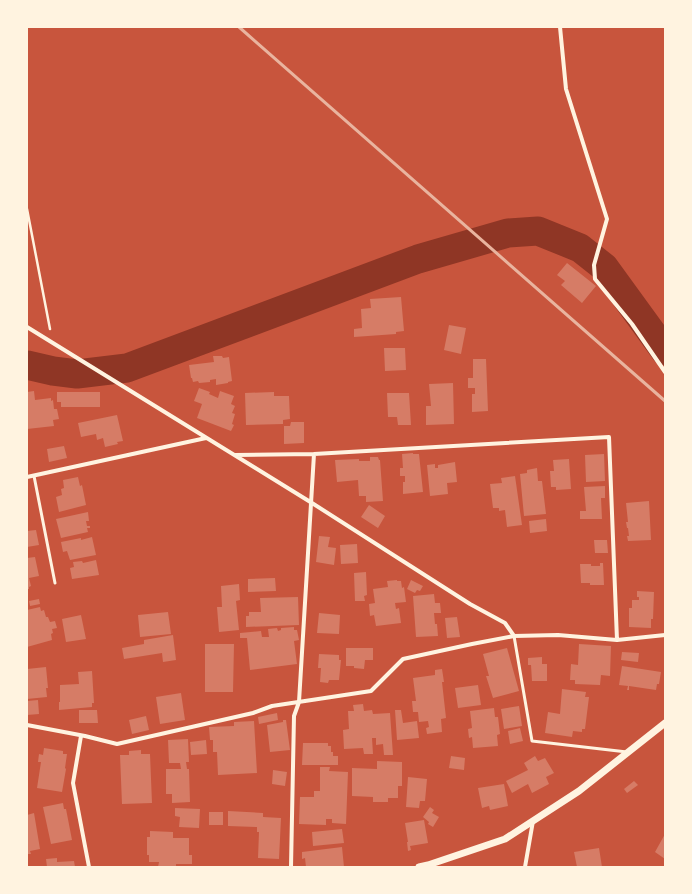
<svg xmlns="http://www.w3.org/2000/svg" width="692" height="894" viewBox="0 0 692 894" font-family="Figtree,sans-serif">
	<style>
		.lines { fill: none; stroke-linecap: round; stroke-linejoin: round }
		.river { stroke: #8f3625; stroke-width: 29 }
		.building { fill: #d67c66 }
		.path { stroke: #fff3e0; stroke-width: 2.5 }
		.service { stroke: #fff3e0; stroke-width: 3 }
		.minor { stroke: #fff3e0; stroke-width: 4 }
		.tertiary { stroke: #fff3e0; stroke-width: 7 }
		.rail { stroke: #e9b49f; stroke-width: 3 }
	</style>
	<rect width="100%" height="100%" fill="#c8553d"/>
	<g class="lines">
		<path class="river" d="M27 365 53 371 77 374 127 368 418 259 508 233 538 231 580 248 604 267 665 351"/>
	</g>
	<path class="building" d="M567 263 596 286 582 303 561 285 565 281 557 275Z
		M401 297 404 331 396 332V334L354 337V329L362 328 361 309 371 308 370 299Z
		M449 325 466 328 461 354 444 350Z
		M384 348H405L406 370 385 371Z
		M213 356H222L223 358 229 357 232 381 228 382V383L216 385V379L210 380V382L199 383 198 381 193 382 192 378H191L189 365 214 362Z
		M473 359H486L488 411 472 412V394H475V388H468V378H473Z
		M453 383 454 424 426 425V406H431L429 384Z
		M199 388 210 392 209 394 218 398 220 391 234 396 231 404 235 406 232 413 235 414 232 424 234 425 231 431 197 418 202 404 194 401Z
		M34 391 35 400 51 398V401L53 400 54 409H57L59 419 53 420 54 426 27 429V392Z
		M57 392H100V407H61V402H57Z
		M274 392V396H289L290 419 283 420V424L246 425 245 393Z
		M387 393H409L411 425H398L397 417H388Z
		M117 415 123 441 117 442 118 444 105 447 103 438 97 440 96 434 81 437 78 423Z
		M291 422H304V443L284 444V426H290Z
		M64 446 67 458 49 462 47 449Z
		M413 453V454H419L423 492 403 494V482H405V476H400V468H403L402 454Z
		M604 454 605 481 586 482 585 455Z
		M370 457H378L379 460H380L383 501 366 502V496H359L358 480 337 482 335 460 359 459V461H370Z
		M569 459 571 489 556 490V487H551L550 471H554L553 460Z
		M455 462 457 482 447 483 448 494 430 496 427 465 435 464V468H438V465Z
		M537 468 538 481H542L546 514 524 516 520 474 527 473V470Z
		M515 476 522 525 507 527 505 510 499 511V508H493L490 484 502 483 501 478Z
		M78 477 80 486 82 485 86 505 59 512 56 497 62 495 61 489 64 488 63 480Z
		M605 486V498H601L602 519H580V511H586L584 487Z
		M649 501 651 540 628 541 627 536H629L628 528H627L626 522H628L626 503Z
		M369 505 385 516 378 528 361 517Z
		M88 512 89 521H86L87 526H90V528H87L88 532 61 538 56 519Z
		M546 519 547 531 530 533 529 521Z
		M36 530 39 545 27 547V531Z
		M319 536 330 537 328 547 336 548 334 565 316 562Z
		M92 537 96 555 70 560 67 551 63 552 61 542 81 538V540Z
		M594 540H607L608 553H595Z
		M357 544 358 563 341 564 340 545Z
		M35 557 39 576 29 578 31 586 29 587V589H27V558Z
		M96 560 99 575 72 579 70 568 74 567 73 562 82 561 83 563Z
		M600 563H603L604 585H590V583H581L580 564H591V566H600Z
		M366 572 367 595 364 596 365 601H355L354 573Z
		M275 578 276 591 248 592V579Z
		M397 580V581H401L402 588 404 587 406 602 395 603 396 609 399 608 401 623 376 626 374 615 370 616 369 604 375 603 373 589 388 587 387 581Z
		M411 580 423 586 420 591 417 590 415 593 407 589Z
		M239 584 240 600 236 601 239 630 219 632 217 607H222L221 586Z
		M637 591 654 592 653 619H651V628L629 627V608H632V600H639V597H637Z
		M434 594 435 603H440L441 613H434L435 624H437L438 636 416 637 413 596Z
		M298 597 299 625 246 627V616H249V612H261L260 598Z
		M39 599 40 604 30 606 29 601Z
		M40 607 41 611 44 610 46 617H48L50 622 55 621 57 628 52 629 53 633 51 634 52 640 27 647V610Z
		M168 612 171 634 140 637 138 615Z
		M319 613 340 615 339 634 317 633Z
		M81 615 86 639 66 642 62 619Z
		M457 617 460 637 447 638 445 618Z
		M294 627V630H297L299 640 294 641 297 664 250 670 247 638H240V633L261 631 262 637H269L268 629 277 628 278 631 281 630V628Z
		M173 635 176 660 163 662 162 653 124 659 122 648 144 644V640Z
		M205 644H234L233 692H205Z
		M579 644 611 646 610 676 601 675 600 685 575 684V680H570L571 664 578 665Z
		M346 648H373V660H365L364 669 354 668V666H346Z
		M507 648 519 691 493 698 486 676H489L483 654Z
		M622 652 639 653 638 662 621 660Z
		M319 654 339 655V660H341L339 680H329L328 683 320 682 321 668H318Z
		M542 657V664H547V681H532L531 665H528V658Z
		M622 666 661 672 659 684H657L656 690 629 686V690H627L628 686 619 685Z
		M46 667 48 688H46L47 697 27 699V669Z
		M442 669 444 682H442L446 718 441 719 442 732 427 734 426 728 429 727 428 721 419 722 418 712H413L412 701H416L413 678 435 675V670Z
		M92 671 94 703H92V707L59 710V702H60V685L79 684 78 672Z
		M478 685 481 705 458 708 455 688Z
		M562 689 586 692 585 697H589L585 729H582V732L573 731 572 737 545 733 548 712 560 714Z
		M181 693 185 720 160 724 156 697Z
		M38 700 39 714 27 715V701Z
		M363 704 364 711 372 710 373 714 390 713 393 755H384L383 744 376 745V738H372L373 754H364L363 748 344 749 343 730 349 729 348 711H354L353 705Z
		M519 706 522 726 504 729 501 709Z
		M494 708 495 717H498L500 734 497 735 498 746 473 748 472 737 469 738 468 729 472 728 470 711Z
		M79 710H97L98 723H79Z
		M395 710H401L403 723 417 721 419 738 397 740Z
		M277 713 278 720 259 724 258 717Z
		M146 716 149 730 132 734 129 720Z
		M283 720H286L290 750 270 752 267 725 283 722Z
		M254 721 257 773 218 775 217 752H213V740H210L209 727 234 726V722Z
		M520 728 523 741 510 744 508 731Z
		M188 739 189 762H186L187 769H189L190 802 172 803V794H166V769H181L180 763H169L168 740Z
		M206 740 207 754 191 755 190 742Z
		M303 743H328V746H331V752H333V756H338V765H302Z
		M44 748 63 751V754H67L65 768 66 769 62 792 37 788 41 762H38L39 754 43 755Z
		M141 750V754H150L152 803 122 804 120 755H129V751Z
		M451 756 465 758 464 770 449 768Z
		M535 756 538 761 545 758 554 773 546 777 549 784 532 793 528 784 512 793 506 781 528 770 524 763Z
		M377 761 402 762V786H398V798H388V802H373V797L352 796V768L377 769Z
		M320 767H330L329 771 348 772 346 824 332 823V819H326V825L299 824 300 797H314V791H320Z
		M273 770 287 772 285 786 272 784Z
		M408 777 427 779 425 801H420L419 808 406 807Z
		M634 781 638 785 627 793 624 789Z
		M504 784 508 806 490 810 489 806 482 808 478 788Z
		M63 803 64 809H66L72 840 51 844 43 807Z
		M430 807 434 810 432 813 439 817 433 827 428 824 429 822 423 817Z
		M175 808 200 809 199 828 179 827 180 817 175 816Z
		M228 811 263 813V817L281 818 279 859 258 858 259 832H257V827L228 826Z
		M209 812H223V825H209Z
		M34 813 40 849 30 851 31 854H27V815Z
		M424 820 428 843 410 846 411 850 408 851 407 842H408L405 823Z
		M342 829 344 843 313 846 312 832Z
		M150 831 173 832V838H189V855H192V864H176V867H158L159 862H149V855H147V837H150Z
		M665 834V859L655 852Z
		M342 847 344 867H306L305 858 302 859V852Z
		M599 848 602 867H577L574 852Z
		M57 858V862L74 861 75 867H47L46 859Z"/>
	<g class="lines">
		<path class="path" d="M27 209 50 329"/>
		<path class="service" d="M34 476 55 583
			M514 636 532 741 627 752"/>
		<path class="minor" d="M560 27 566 89 607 219 594 265 595 279 632 324 665 372
			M27 327 312 503 470 604 505 623 514 636
			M235 455 314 454
			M27 477 206 438
			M27 725 85 736 117 744 253 713 272 706 371 691 403 659 472 644 514 636 558 635 617 640 665 635
			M81 736 73 783 89 867
			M291 867 294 716 299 702 314 454 609 437 617 640
			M525 867 533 821"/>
		<path class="tertiary" d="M419 867 428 865 505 839 579 791 665 723"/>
		<path class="rail" d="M239 27 665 401"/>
	</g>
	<rect width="692" height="894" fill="none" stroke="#fff3e0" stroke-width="56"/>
</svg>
